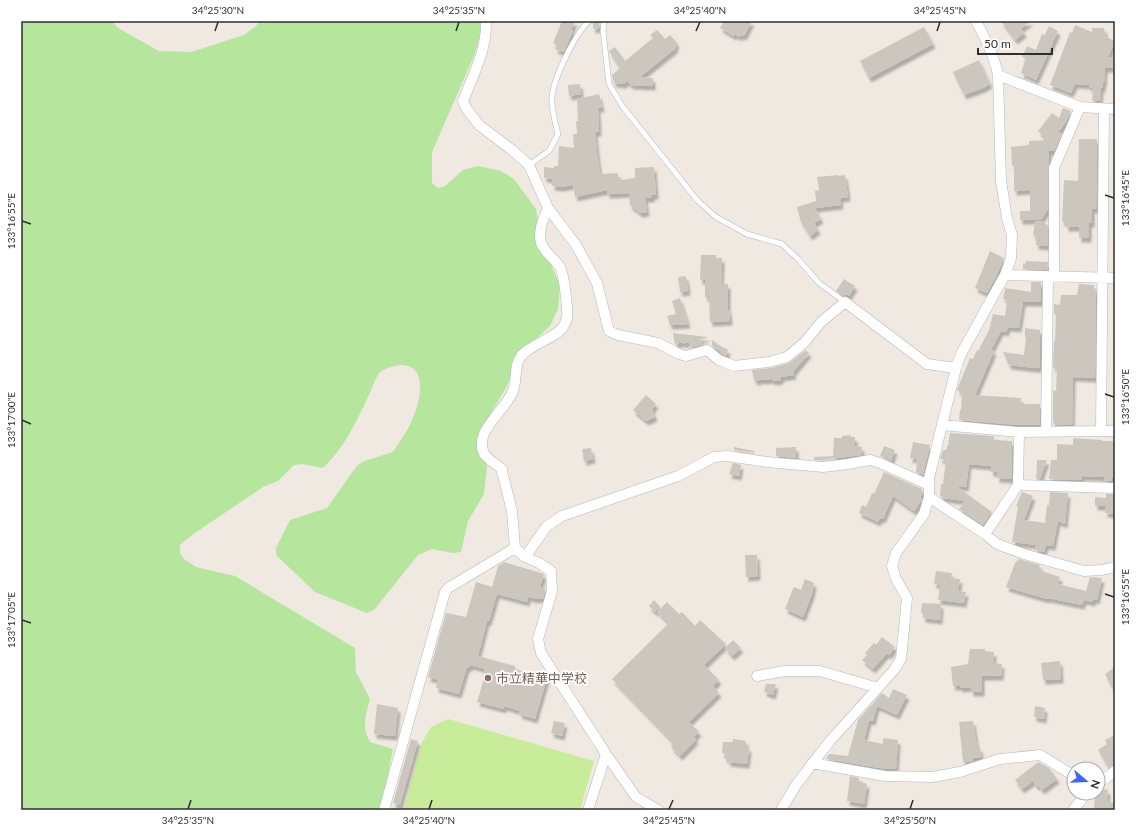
<svg xmlns="http://www.w3.org/2000/svg" width="1136" height="831" viewBox="0 0 1136 831" font-family="Lato,'Noto Sans JP',sans-serif">
	<style>
		.green { fill: #b6e59e }
		.pitch { fill: #c9ec9a }
		.building { fill: #cbc7bf; filter: url(#shadow) }
		.lines { fill: none; stroke-linecap: round; stroke-linejoin: round }
		.lane-casing { stroke: #b4b7c1; stroke-width: 6 }
		.street-casing { stroke: #b4b7c1; stroke-width: 11 }
		.lane { stroke: #fff; stroke-width: 5 }
		.street { stroke: #fff; stroke-width: 10 }
		.ticks { fill: none; stroke: #2e2e2e; stroke-width: 1.5 }
		.education-dot { fill: #8d6e63; stroke: #fff; stroke-width: 1.5 }
		.labels { text-anchor: middle; stroke-width: 3.5; stroke-linejoin: round; paint-order: stroke }
		.education-label { font-size: 13px; fill: #785e54; stroke: #fff; text-anchor: start }
		.neatline { fill: none; stroke: #2e2e2e; stroke-width: 1.5 }
		.ticks-label { font-size: 10px; text-anchor: middle; fill: #2e2e2e }
	</style>
	<defs>
		<filter id="shadow"><feDropShadow dx="2.5" dy="4.5" stdDeviation="1" flood-color="#0004"/></filter>
	</defs>
	<rect width="100%" height="100%" fill="#efe9e1"/>
	<path class="green" d="M21 21H112L118 28 159 51 191 52 244 35 257 25 259 21H483V26L474 56 432 152V183L438 188 445 186 463 170 478 166 501 171 514 179 536 209 543 247 560 285 558 309 550 326 521 353 506 388 485 423 482 453 487 467 484 494 468 521 461 552 453 553 432 549 418 555 374 610 367 613 315 592 276 555V548L290 520 327 508 356 467 362 462 393 452C400 441 410 428 414 415 422 395 428 360 394 366 390 367 383 370 380 372 376 376 371 391 368 397 355 424 345 447 323 468L302 464 294 465 278 481 263 487 192 535 180 545V553L184 559 196 567 235 576 355 648 356 672 370 699C366 715 361 726 370 742L393 749 381 810H21Z"/>
	<path class="pitch" d="M448 719 594 761 580 810H404L422 742 431 727Z"/>
	<path class="building" d="M562 21H575L571 30 573 31 564 52 555 49 557 45 553 43Z
		M593 21H600L599 28 593 29Z
		M724 21H752L744 36 740 35 739 37 735 34 734 36 720 28Z
		M1001 21H1031L1021 28 1024 33 1015 40Z
		M1075 25 1092 32V28H1104L1106 37 1115 41 1108 57 1115 59V62L1113 68H1105L1104 83H1103V88H1101L1100 101H1092L1093 88H1089V85L1075 84 1071 93 1050 85 1070 32 1072 33Z
		M1049 26 1058 31 1036 80 1021 73 1026 58 1022 57 1027 46 1036 50 1042 34 1045 35Z
		M924 27 933 44 869 78 860 61Z
		M657 30 665 39 670 35 677 43 675 46 676 48 640 77 653 78V86L631 85 627 81 624 84 614 83 612 75 620 68 609 51 615 47 625 61 653 38 650 35Z
		M979 60 990 84 983 88 964 95 953 72Z
		M580 84 581 94 569 96 568 85Z
		M599 94 602 108H598L599 132H595L597 153 600 174 618 173V177H620V180L635 178V168L654 167 656 195H652V198H645L647 212 640 213 630 205 629 193 607 194V190L575 197 573 185 561 187 552 186 553 179 544 178V167L554 168V166H558L559 146 574 148 573 134H577L576 121H578L577 99Z
		M1063 108 1071 111 1066 122 1058 132 1062 134 1054 151H1049L1048 209 1041 220H1020V211H1030V190L1014 191V166H1012L1011 147 1029 145V141L1048 140 1038 131 1052 113 1059 118Z
		M1079 139H1097L1096 209H1092V223H1089V238H1079V227H1066V222H1062L1064 180 1078 181Z
		M838 175V176L845 175 848 197 840 198 841 205 815 208 821 219 814 223 818 230 810 236 801 222 797 207 816 201 815 191 819 190 817 177Z
		M1035 221 1045 222V224L1048 225 1047 246 1036 245V236L1033 235Z
		M990 251 1004 258 996 277 987 293 975 288Z
		M701 255H716V258H722L721 284H728V310H729L730 321 710 322 709 297H705V280H700Z
		M1026 261 1048 262 1047 270 1023 269V263L1025 264Z
		M686 276 688 291 680 292 678 277Z
		M844 279 855 286 849 296 847 294 843 296 836 291Z
		M1031 282H1041V302H1023L1019 328 1008 327 1006 332 1001 331 991 350 994 351 975 395 1021 398 1020 404H1040V425H1018L959 420 960 410H961L962 393 957 390 970 358 973 359 977 350 978 351 989 330 993 314 1005 316 1007 300 1003 299 1005 289V288L1031 292Z
		M1079 284 1094 285V289H1096L1095 378 1073 377 1072 425H1055L1053 422V390L1056 391 1057 368H1053L1054 341H1055L1056 314H1054V304L1060 305 1061 295H1077Z
		M680 298 688 324 670 325 667 316 676 314 672 301Z
		M1025 328 1040 330V368H1034L1009 365 1003 352 1024 355 1026 337H1025Z
		M673 333 707 337V338L700 339 702 345 690 348 689 342 683 344V342L675 344Z
		M712 340 719 345 728 350 726 356 712 346Z
		M806 350 809 353 793 372 794 375 781 377V380L773 381 772 379 763 380V379L756 381 754 380 752 370 771 368 789 363Z
		M646 395 656 404 652 409 655 417 646 421 633 410Z
		M950 433 994 436V440L1012 441V479L997 478V472H991V466L969 464 966 487 956 486 992 512 983 525 959 509 965 501 943 498 940 496 941 484H943L946 460 940 459 943 450H946L947 446H948Z
		M851 435 850 437H855V446L862 447 861 455 823 460H814V457L833 456 834 438H842V436Z
		M1073 438 1102 440V441H1115V478H1112V481H1104V477L1082 476V480L1049 479 1051 460H1057V444L1073 445Z
		M913 442 930 445 923 475 916 472 917 459 910 458Z
		M884 446 895 450 891 461 880 456Z
		M734 447 754 451V453L734 450Z
		M796 447V458L776 456V448Z
		M591 448 593 459 584 461 582 449Z
		M1037 460H1047L1040 479H1036Z
		M733 463 741 465 739 476 729 474Z
		M884 472 922 489V493L920 498 922 499 921 501 914 511 893 496 883 519 880 518 878 522 859 513 862 505 866 507 872 493 874 494Z
		M1022 492 1033 496 1024 520 1045 523 1047 505H1049L1050 492 1068 493 1065 524 1058 521 1053 546 1046 545 1044 552 1035 550 1036 545 1012 542 1018 507 1016 506Z
		M1106 494H1115V514L1105 513 1106 506H1095V497L1106 498Z
		M745 555H757L758 576 746 577Z
		M1019 559 1040 565 1039 570 1060 577 1058 584 1086 591 1090 577 1102 578 1097 600 1093 599V602L1084 600 1082 605 1048 598 1047 599 1006 587 1015 563Z
		M504 562 544 574 540 587 545 588V591L543 599 537 598V599L528 597 527 602 497 594 489 621H487L478 656 515 666V669L547 678 535 719 519 714 520 711 504 706V709L477 702 486 672H484L485 669 470 665 469 668 467 667 459 694 436 688 438 680 428 677 446 613 466 617 476 582 492 587 498 566Z
		M936 571 952 573 951 578 960 579 958 591 966 592 964 603 938 600 940 585 934 584Z
		M805 579 814 583 812 594 803 617 785 609 793 589 794 587 801 590Z
		M654 600 660 607 655 612 649 606Z
		M667 602 679 614 682 612 695 626 700 620 726 644 704 665 719 680 713 686 719 693 689 722 699 732 694 737 696 739 693 743 680 756 672 748 671 746 674 743 612 679 669 623 657 612Z
		M922 603 941 604 940 620 923 618V613H921Z
		M882 637 895 647 889 655 887 653 873 669 862 660 867 655 865 653 874 643 876 645Z
		M733 640 741 648 732 656 725 648Z
		M970 649H985V651L994 652 993 663 1002 664 1001 676H982V692H971V687L960 688V686H953L951 667 968 664Z
		M1060 661 1061 679 1043 680 1041 663Z
		M1115 667V693L1105 674Z
		M766 684H776L773 695 764 692Z
		M893 689 907 695 897 715 877 706 873 721 869 720 864 740 883 744V738L898 740 896 769 879 768 826 759 829 754 848 756 858 720 882 693 889 698Z
		M377 704 398 708 395 736 374 734Z
		M1035 706 1045 708 1044 719 1034 717Z
		M554 721 565 723 562 736 551 733Z
		M973 721 977 748 980 747 981 757 973 758V761L963 762 959 722Z
		M1115 735V765L1109 768 1098 750 1107 744 1105 740Z
		M411 739 418 741 400 805 393 803Z
		M733 739 746 741V747L749 748 747 764 728 762V759L724 758 725 753H722L723 742H733Z
		M1038 762 1049 768 1057 779 1042 790 1038 785 1036 786 1033 781 1022 789 1015 780Z
		M850 776 859 778V781L867 784 864 804 847 801Z
		M1102 789 1108 790 1107 801 1115 803V810H1094L1095 793H1098V790Z"/>
	<g class="lines">
		<defs>
			<path id="lane" d="M604 21 603 31 609 84 623 107 697 200 716 217 747 234 782 244 798 259 819 283 845 302
				M529 165 549 151 558 134C555 122 551 108 552 97 554 77 575 34 589 21"/>
			<path id="street" d="M486 21C487 50 473 75 463 101L466 108 479 125 512 150 529 165 548 208 576 245 597 283 609 331 618 335 658 343 679 354 686 356 707 350 719 360 734 366 769 362 787 357 805 342 821 322 845 302 927 364 956 368
				M998 75 1080 107 1115 109
				M548 208C543 219 538 231 541 243 544 252 555 259 560 267 564 274 568 309 567 318 566 320 565 325 563 327 556 338 531 344 521 356 514 365 517 381 513 391 506 410 471 433 485 455 489 460 497 465 502 469V471L512 511 515 548 525 557 539 563 551 571 552 591 538 639 541 653 606 754 636 797 658 810
				M1005 275 1115 278
				M1054 276V168L1080 107
				M942 425 1019 432 1115 431
				M1101 431 1104 109
				M1046 432 1048 277
				M1018 485 1115 488
				M929 497 985 534 997 544 1024 554 1084 571 1102 570 1115 567
				M985 534 1018 485 1019 432
				M525 557 547 526 562 516 678 476 714 457 727 456 767 462 823 467 848 464 870 460 880 463 929 485
				M757 676 785 671H820L878 688
				M812 763 885 776 932 777 960 772 1000 759 1040 755 1074 776
				M1098 784 1115 771
				M384 810 445 592 448 588 515 548
				M588 810 606 754
				M781 810 796 785 830 741 894 670 901 659 907 598 896 579 892 566 896 553 924 514 929 497V478L956 368 961 354 1005 275 1011 258 1012 235 1007 218 1001 181 998 75C994 55 985 38 976 21
				M1073 810 1087 793"/>
		</defs>
		<use href="#lane" class="lane-casing"/>
		<use href="#street" class="street-casing"/>
		<use href="#lane" class="lane"/>
		<use href="#street" class="street"/>
	</g>
	<path class="ticks" d="M215 31 218 22M456 31 459 22M696 31 700 22M937 31 940 22M1105 195 1114 198M22 221 31 224M1105 394 1114 397M22 420 31 424M1105 594 1114 597M22 620 31 623M188 809 191 800M429 809 432 800M669 809 673 800M910 809 913 800"/>
	<circle class="education-dot" cx="488" cy="678" r="4"/>
	<g class="labels">
		<g class="education-label">
			<text x="496" y="683">市立精華中学校</text>
		</g>
	</g>
	<rect width="1136" height="831" fill="none" stroke="#ffffff" stroke-width="44"/>
	<g transform="translate(1086 781) rotate(109)"><circle r="19" fill="#ffffff" stroke="#ababab"/>
	<path d="M0-3L7 15L0 10L-7 15Z" fill="#4264fb"/>
	<text y="-6" font-size="11" font-weight="bold" text-anchor="middle" fill="#2e2e2e">N</text>
	</g>
	<path d="M978 48v6h74v-6" fill="none" stroke="#2e2e2e" stroke-width="2"/>
	<text x="984" y="48" font-size="12" fill="#2e2e2e" stroke="#ffffff" stroke-width="3" paint-order="stroke">50 m</text>
	<rect x="22" y="22" width="1092" height="787" class="neatline"/>
	<g class="ticks-label">
		<text x="218" y="14">34°25'30"N</text>
		<text x="459" y="14">34°25'35"N</text>
		<text x="700" y="14">34°25'40"N</text>
		<text x="940" y="14">34°25'45"N</text>
		<text transform="translate(1125 198) rotate(-90)" y="4">133°16'45"E</text>
		<text transform="translate(11 221) rotate(-90)" y="4">133°16'55"E</text>
		<text transform="translate(1125 397) rotate(-90)" y="4">133°16'50"E</text>
		<text transform="translate(11 420) rotate(-90)" y="4">133°17'00"E</text>
		<text transform="translate(1125 597) rotate(-90)" y="4">133°16'55"E</text>
		<text transform="translate(11 620) rotate(-90)" y="4">133°17'05"E</text>
		<text x="188" y="824">34°25'35"N</text>
		<text x="429" y="824">34°25'40"N</text>
		<text x="669" y="824">34°25'45"N</text>
		<text x="910" y="824">34°25'50"N</text>
	</g>
</svg>
